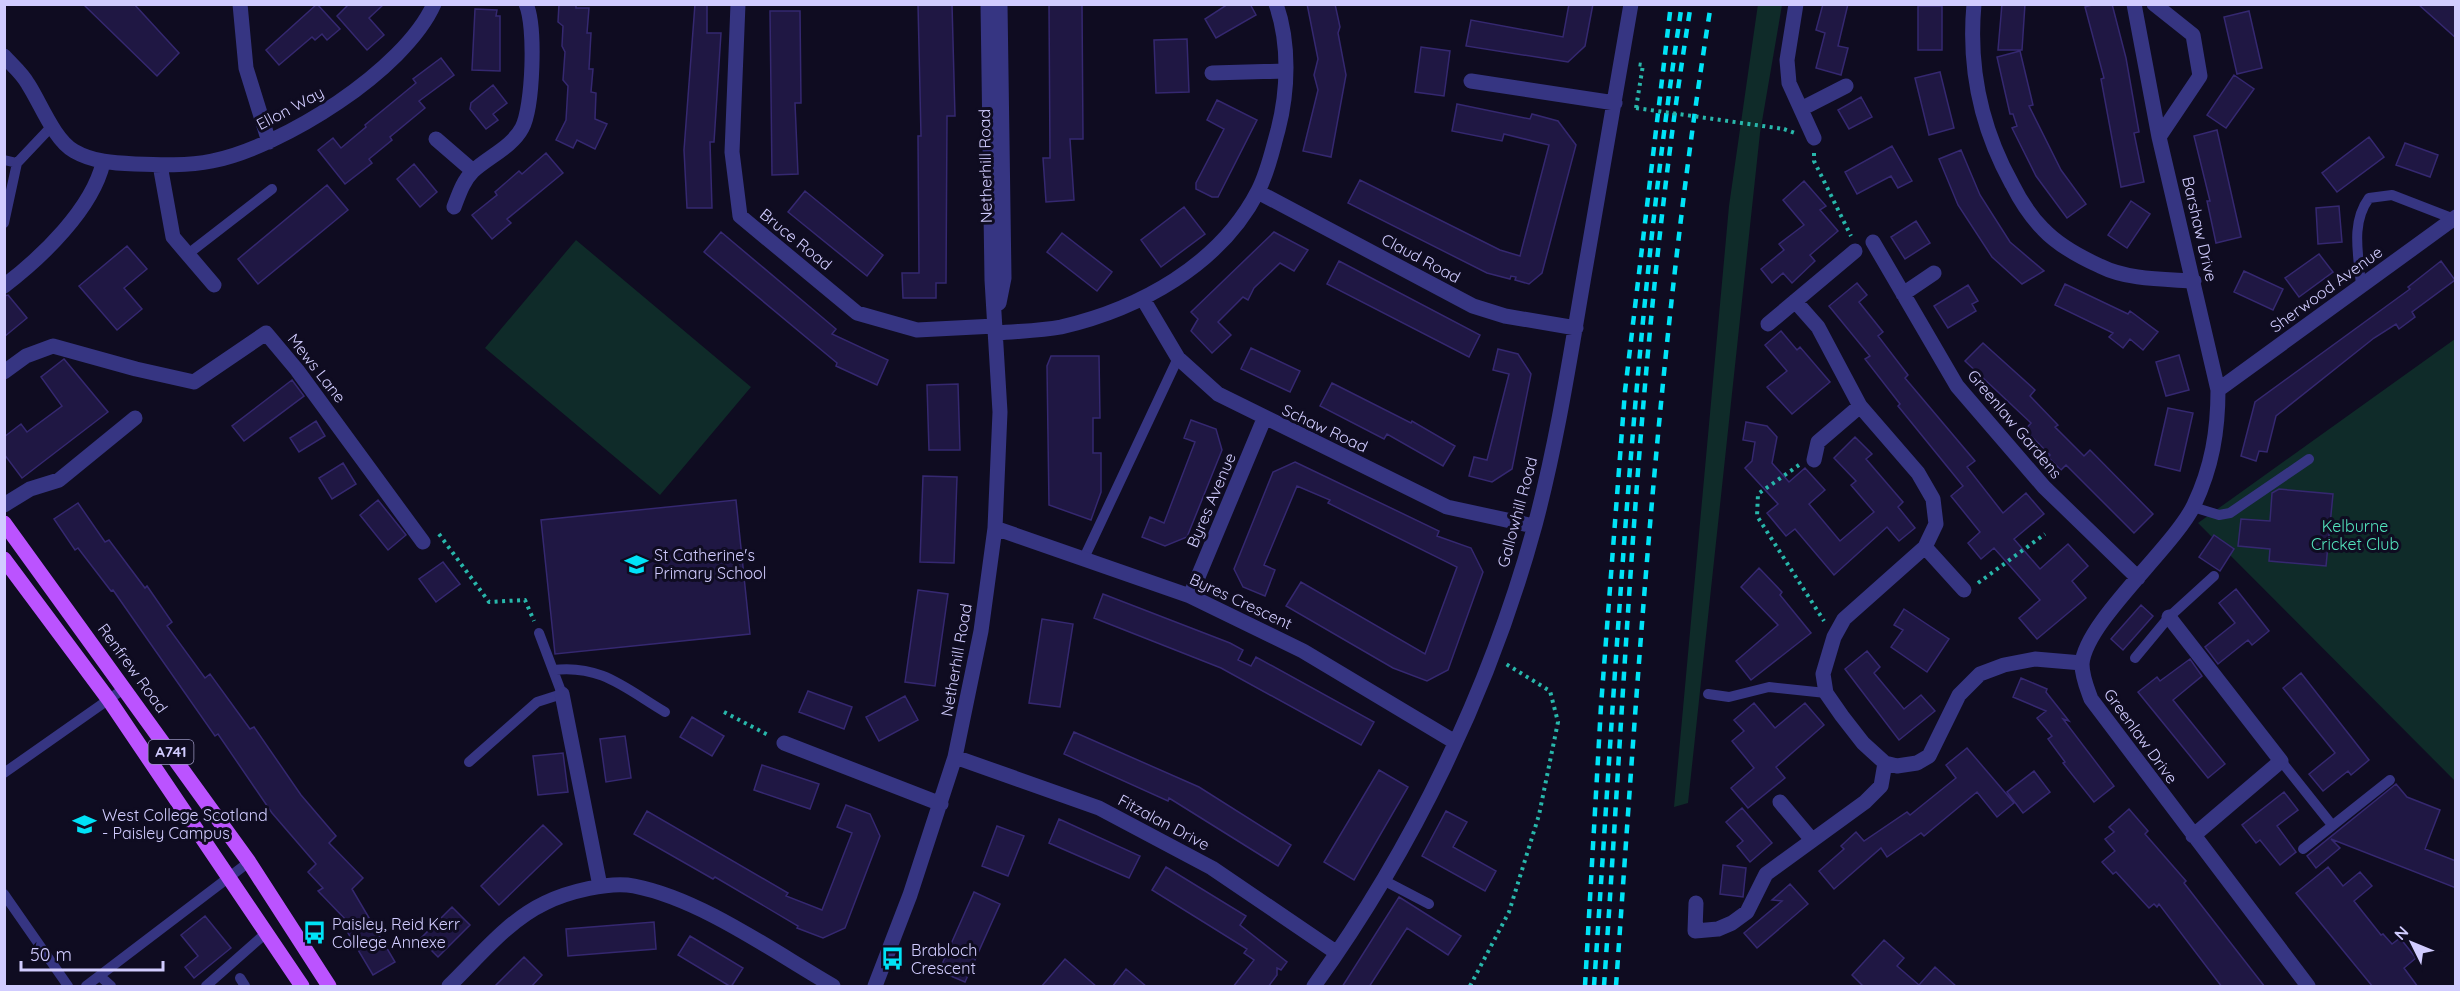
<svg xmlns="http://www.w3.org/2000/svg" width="2460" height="991" viewBox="0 0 2460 991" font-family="Quicksand,sans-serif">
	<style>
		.green { fill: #0f2b29 }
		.building { fill: #1f1743; stroke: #352870; stroke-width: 1.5 }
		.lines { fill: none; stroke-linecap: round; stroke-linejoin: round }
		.path { stroke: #28b7ab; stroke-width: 4; stroke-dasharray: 3 4.5; stroke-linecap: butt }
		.service { stroke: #363582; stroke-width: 10 }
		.minor { stroke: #363582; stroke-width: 15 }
		.primary { stroke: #bb53ff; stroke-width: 15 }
		.rail { stroke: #00e3f7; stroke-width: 4.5; stroke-dasharray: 9 8; stroke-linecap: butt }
		.path-bridge { stroke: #28b7ab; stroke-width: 4; stroke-dasharray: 3 4.5; stroke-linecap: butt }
		.labels { text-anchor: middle; stroke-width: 6; stroke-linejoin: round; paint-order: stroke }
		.shield { fill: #0f0c21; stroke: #9792bc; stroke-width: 1.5 }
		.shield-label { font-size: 15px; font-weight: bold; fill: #d1ccff }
		.street-label { font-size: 16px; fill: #d1ccff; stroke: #0f0c21 }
		.park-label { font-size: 16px; fill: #53e4bd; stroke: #0f0c21 }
		.poi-label { font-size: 16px; fill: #d1ccff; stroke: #0f0c21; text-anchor: start }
	</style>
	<rect width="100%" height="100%" fill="#0f0c21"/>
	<path class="green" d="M1758 4 1782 5 1760 133 1688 803 1674 807 1729 206Z
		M576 240 751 387 660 495 485 348Z
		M2455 339V781L2198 523Z"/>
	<path class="building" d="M83 4H134L179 53 157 76Z
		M317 4 340 29 327 40 322 34 315 40 312 37 279 65 266 50Z
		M349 4H384L369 18 384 35 367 50 337 16Z
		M559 4H576V8H589L587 33H591L589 69H593L591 92 596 93 595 119 607 124 595 149 577 140 573 148 556 140 566 120 568 86 563 80 565 52 562 46 563 26 558 22Z
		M695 4H707V33H721L714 142H710L712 208H687L684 150Z
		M918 4H952L955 116H947L946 283H936V298H903L902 273H919L918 136H921Z
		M1049 4H1082L1083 139H1070L1074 200 1046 202 1043 158H1050Z
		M1228 4H1250L1256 15 1216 38 1205 19Z
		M1307 4H1335L1340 27 1338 33 1346 75 1331 157 1303 151 1318 90 1314 75 1318 59Z
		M1569 4H1593L1585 46 1568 62 1466 46 1471 20 1563 37Z
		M1823 4H1848L1838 46 1848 48 1841 75 1816 68 1825 33 1816 30Z
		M2002 4H2025L2022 50H1998Z
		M2095 4H2112L2126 58 2139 132 2134 133 2144 182 2121 187 2101 79 2104 78 2085 7Z
		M2418 4H2456V38Z
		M1918 6H1942V50H1918Z
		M475 9 497 10 496 16H500V71L472 70Z
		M770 11H800L801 103H795L798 174 772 175Z
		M2249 11 2262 68 2237 74 2224 17Z
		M1187 39 1189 92 1156 93 1154 40Z
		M1421 47 1450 51 1444 96 1415 92Z
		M2020 51 2033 105 2029 106 2061 170 2086 204 2067 218 2036 176 2012 128 2017 126 2013 114H2010L1997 57Z
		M441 58 454 75 419 101 425 108 390 137 392 140 369 159 372 163 345 184 318 150 333 138 341 148 366 127 365 125 416 83 413 79Z
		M1940 72 1954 128 1929 135 1915 78Z
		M2234 75 2254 89 2226 128 2207 115Z
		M493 85 507 103 493 114 498 120 486 129 470 109 471 103Z
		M1861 97 1872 117 1849 129 1838 110Z
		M1217 100 1257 120 1218 197H1212L1196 189V183L1224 129 1207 120Z
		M1457 104 1530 119 1532 114 1558 121 1576 145 1542 273 1529 284 1515 280 1516 277 1511 276 1510 279 1487 273 1348 203 1360 180 1500 250 1520 256 1549 145 1504 134 1502 141 1452 131Z
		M2217 130 2241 237 2216 243 2207 201H2210L2194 136Z
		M2369 137 2384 157 2337 192 2322 173Z
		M2405 143 2438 155 2430 177 2396 165Z
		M1892 146 1912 181 1898 188 1891 176 1857 194 1845 172Z
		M1961 150 1980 195 2010 242 2044 271 2022 284 1992 257 1958 205 1939 159Z
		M546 153 563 173 507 219 511 223 492 239 472 215 497 195 495 192 519 171 522 174Z
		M414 164 437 192 420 207 397 179Z
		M1804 181 1826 206 1820 210 1838 231 1810 255 1815 261 1792 283 1783 273 1772 283 1761 269 1784 250 1779 244 1804 225 1783 200Z
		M327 185 348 210 258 284 238 259Z
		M805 191 883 255 867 276 788 212Z
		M2131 201 2150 214 2127 248 2108 235Z
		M2339 206 2342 242 2318 244 2316 208Z
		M1184 207 1205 234 1161 267 1141 240Z
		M1916 221 1930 243 1905 259 1891 237Z
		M721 232 836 329 832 334 888 360 877 385 836 366 837 363 704 252Z
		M1274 232 1308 250 1294 271 1280 263 1254 288 1248 300 1243 297 1218 322 1231 335 1212 353 1191 331 1198 319 1191 312Z
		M1062 233 1112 272 1097 291 1047 252Z
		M127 246 147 269 124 288 142 309 117 330 79 286Z
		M2319 254 2333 272 2299 297 2285 278Z
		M1339 261 1480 335 1469 357 1327 284Z
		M2441 261 2455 280 2412 312 2415 317 2399 329 2396 324 2374 338 2276 416 2267 452 2259 451 2256 461 2241 456 2255 402 2410 289 2408 287Z
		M2244 271 2283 289 2273 310 2234 292Z
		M1857 283 1867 295 1859 302 1883 332 1878 336 1908 375 1905 378 1975 461 1967 467 2003 513 2026 493 2044 514 2014 539 2040 569 2068 544 2088 566 2072 581 2086 598 2037 639 2019 618 2040 600 1994 548 1981 559 1968 543 1980 532 1951 496 1963 486 1898 406 1900 404 1865 359 1870 356 1829 306Z
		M2065 284 2128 314 2130 311 2158 332 2143 350 2130 339 2123 348 2109 337 2113 333 2055 305Z
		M1968 285 1978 301 1972 304 1976 311 1948 328 1934 306Z
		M8 295 27 318 4 337V296Z
		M1781 331 1797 350 1800 347 1830 382 1792 414 1767 387 1787 371 1765 345Z
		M1983 343 2035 390 2030 396 2058 425 2055 427 2084 456 2090 450 2153 514 2134 533 2066 465 2061 470 2048 457 2050 455 2025 430 2031 423 1965 361Z
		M1251 348 1300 371 1290 392 1241 369Z
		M1498 349 1518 354 1531 374 1512 469 1492 482 1469 476 1474 457 1487 460 1509 374 1493 370Z
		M2179 355 2189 390 2166 396 2156 362Z
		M1051 356H1099L1100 418H1093V453H1101V492L1091 520 1049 505 1047 366Z
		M64 359 108 412 22 478 4 454V437L21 424 27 432 62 406 41 377Z
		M292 380 304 396 244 441 232 426Z
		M1332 383 1411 423 1412 421 1455 446 1443 466 1387 434 1384 439 1320 406Z
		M958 384 960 450H929L927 385Z
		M2168 408 2193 413 2180 471 2155 465Z
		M1191 420 1216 429 1222 450 1187 537 1165 546 1142 537 1150 517 1164 523 1195 442 1184 438Z
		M316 421 325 436 299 452 290 438Z
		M1746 422 1767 426 1777 437 1772 463 1789 482 1805 468 1825 490 1809 504 1840 541 1874 512 1851 485 1856 481 1834 458 1855 437 1872 454 1866 459 1903 502 1898 507 1915 528 1899 541 1887 527 1834 575 1795 529 1786 536 1767 513 1778 504 1745 468 1752 461 1755 442 1743 440Z
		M1295 462 1439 531 1437 536 1471 548 1483 572 1448 670 1427 681 1393 668 1286 606 1301 582 1425 654 1457 567 1328 503 1330 500 1297 486 1264 565 1275 570 1265 596 1243 587 1234 569 1273 472Z
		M343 463 356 484 332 499 319 478Z
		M923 476 957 477 954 563 920 562Z
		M2279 489 2333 494 2326 566 2269 561 2270 549 2238 546 2241 519 2270 521 2272 493Z
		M378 500 406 535 388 550 360 515Z
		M736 500 750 634 555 654 541 520Z
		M78 503 105 542 109 540 145 588 147 586 172 622 167 626 205 678 210 674 250 729 254 727 301 795 336 836 329 843 363 878 352 889 395 962 373 975 342 923 346 920 318 891 323 888 308 872 316 864 272 813 218 734 215 736 113 590 111 591 78 548 75 550 54 519Z
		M2214 535 2234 549 2220 571 2199 557Z
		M443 562 460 584 436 602 419 579Z
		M1759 568 1782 592 1780 595 1811 633 1751 680 1736 661 1778 625 1741 587Z
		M2236 589 2269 631 2252 645 2248 640 2218 664 2205 647 2235 623 2219 603Z
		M918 590 948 594 935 686 905 682Z
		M1103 594 1230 643 1243 650 1238 660 1251 666 1256 657 1374 722 1361 745 1221 668 1094 618Z
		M2141 605 2153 616 2123 650 2111 639Z
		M1904 609 1949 639 1927 672 1891 647 1903 630 1894 625Z
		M1042 619 1073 624 1060 707 1029 703Z
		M1867 651 1880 667 1874 673 1904 709 1921 695 1935 711 1899 740 1845 669Z
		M2190 659 2202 676 2173 700 2225 764 2208 778 2138 692 2157 677 2160 681Z
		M2301 673 2369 760 2351 775 2348 771 2323 791 2309 774 2335 753 2283 688Z
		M2021 678 2047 689 2046 692 2069 721 2063 719 2114 786 2094 802 2063 763 2065 762 2048 739 2052 736 2037 718 2046 711 2013 697Z
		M808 691 852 707 844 729 799 712Z
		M905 696 918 720 879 741 866 717Z
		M1754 703 1775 728 1805 703 1824 725 1776 767 1785 778 1748 808 1731 788 1754 768 1732 741 1744 731 1734 720Z
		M692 717 724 736 712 756 680 737Z
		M1074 732 1199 787 1291 845 1278 866 1169 798 1168 801 1064 754Z
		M625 736 631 778 606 782 600 739Z
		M1967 748 2014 803 1997 817 1977 792 1924 836 1921 833 1887 857 1881 848 1834 889 1819 871 1844 849 1841 846 1856 832 1864 841 1907 812 1910 815 1956 778 1946 765Z
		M563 753 568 792 538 795 533 756Z
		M762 765 819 784 810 809 754 790Z
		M1379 770 1408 787 1354 880 1324 862Z
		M2034 771 2050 792 2023 813 2007 792Z
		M2396 784 2407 797 2440 810 2425 849 2456 861V888L2331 839 2340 848 2316 868 2307 856Z
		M2284 792 2298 810 2277 826 2296 852 2280 865 2260 840 2256 843 2242 825Z
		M846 805 870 814 880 836 845 928 823 938 797 928 798 926 715 877 713 879 634 834 647 811 788 893 786 896 822 910 852 833 837 827Z
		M1742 808 1772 843 1750 862 1737 846 1743 841 1726 822Z
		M2129 809 2148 831 2145 834 2186 881 2184 883 2265 987H2222L2159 904 2157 907 2154 904 2149 908 2116 872 2113 874 2102 862 2115 851 2105 839 2114 832 2109 827Z
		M1446 811 1467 822 1453 847 1496 871 1485 891 1422 856Z
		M1059 819 1140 856 1129 878 1049 843Z
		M543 825 562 844 499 905 481 886Z
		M997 826 1024 836 1008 876 982 866Z
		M1723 865 1746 868 1743 897 1720 894Z
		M1166 867 1246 916 1240 925 1287 962 1281 970 1277 968V975L1268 987H1233L1254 960 1244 953 1247 949 1152 890Z
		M2328 867 2343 886 2360 872 2372 886 2354 901 2381 935 2383 934 2392 944 2400 938 2416 958 2404 968 2418 987H2373L2296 893Z
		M1790 884 1808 904 1757 948 1744 933 1782 901 1772 900Z
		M974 892 1000 904 965 982 939 971Z
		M1399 897 1461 936 1448 955 1407 928 1369 987H1342Z
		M452 907 470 925 438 957 420 939Z
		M205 916 231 948 194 978 185 967 198 956 181 935Z
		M654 922 656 949 568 956 566 929Z
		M690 936 743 968 731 987 678 955Z
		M1884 940 1904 958 1897 966 1919 985 1935 967 1957 987H1864L1852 975Z
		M524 957 542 975 531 987H494Z
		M1065 959 1097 987H1041Z
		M1126 969 1147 987H1112Z"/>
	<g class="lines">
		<path class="path" d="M1636 108 1643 65 1636 64
			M1784 129 1795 133
			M1814 153V161L1851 236
			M1799 465 1758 494 1757 516 1824 621
			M439 534 489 602 525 600 534 621
			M1978 583 2045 534
			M724 712 770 736
			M1470 986 1509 912 1539 815 1558 722 1550 691 1506 664"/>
		<path class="service" d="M4 160 17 163
			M4 223 17 163 52 126
			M188 254 272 189
			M2361 286C2359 256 2350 224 2369 198L2392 195 2454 219
			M2193 507 2219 515 2230 513 2309 459
			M1084 558 1178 358
			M2135 658 2169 617 2214 576
			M553 670C601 664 626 689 665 712
			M1708 694 1729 697 1769 687 1826 693
			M2281 761 2332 825
			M469 762 537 702 562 694 539 633
			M4 773 125 688
			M2303 849 2390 780
			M1383 880 1429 904
			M4 894 68 986
			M101 977 111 986
			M240 978 245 986
			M86 986 249 862
			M206 986 266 933"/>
		<path class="minor" d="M240 4 246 68 269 142
			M738 4 732 152 740 216 857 313 917 330 995 326
			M1796 4 1787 60 1789 83 1814 138
			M1974 4C1968 69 1981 128 2012 184 2020 200 2030 216 2043 229 2058 245 2080 257 2100 266 2128 280 2163 279 2194 281
			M2134 4 2159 137 2218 390C2218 431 2212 467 2194 505 2174 547 2085 622 2082 664 2082 677 2087 688 2091 699L2308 986
			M2154 4 2193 35 2200 76 2159 137
			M4 56C12 65 22 73 28 84 40 102 54 140 74 151 93 162 114 163 135 164 160 165 188 166 212 161 282 147 404 71 434 4
			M1212 73 1285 71
			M1471 81 1615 103
			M1801 109 1846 86
			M436 139 473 171
			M160 165 173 237 214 285
			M1258 192 1473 306 1505 316 1576 328
			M454 207C459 194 463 181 473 171 488 157 512 147 522 128 533 107 536 26 526 4
			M1873 242 1957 386 2044 487 2138 578
			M4 286C42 257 92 209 103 163
			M1903 294 1934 273
			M1143 299 1178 358 1218 394 1447 507 1534 526
			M1795 301 1818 327 1860 406 1918 473 1933 499 1936 524 1925 547 1844 619 1834 637 1823 674 1826 693 1842 716 1863 743 1885 763 1897 766 1917 763 1929 756 1959 695 1980 674 2004 665 2035 659 2082 663
			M999 303 1004 278 1000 4
			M1768 324 1855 251
			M997 333C1018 331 1040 331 1061 327 1139 309 1220 265 1258 191 1268 172 1272 151 1278 130 1288 91 1290 44 1276 4
			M4 372 26 356 53 346 136 369 194 382 266 333 297 370 423 542
			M2218 390 2456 217
			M1814 460 1818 442 1860 406
			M4 505 30 489 59 480 135 418
			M995 528 1190 596 1303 651 1455 742
			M1925 547 1964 590
			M1190 596 1264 419
			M2169 617 2281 761 2193 836
			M562 694 600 886
			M784 743 941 804
			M955 757 1099 808 1212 868 1337 953
			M1780 802 1812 840
			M1696 903 1695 931 1718 929 1732 923 1747 912 1766 874 1865 802 1881 786 1885 763
			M449 986C479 957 507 921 545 903 567 892 610 881 634 886 701 899 774 952 833 986
			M875 986 910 895 955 757 981 631 995 528 1000 412 992 280 988 4
			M1314 986C1413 848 1490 690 1535 525 1559 435 1572 344 1588 253 1602 170 1616 87 1631 4"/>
		<path class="primary" d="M4 523 249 862 329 986
			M4 559 109 700 302 986"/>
		<path class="rail" d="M1585 986 1601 706 1625 391 1671 4
			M1594 986C1617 658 1632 330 1682 4
			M1604 986C1627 659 1638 329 1691 4
			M1616 986C1639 659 1659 329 1711 4"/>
		<path class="path-bridge" d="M1636 108 1784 129"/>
	</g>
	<defs>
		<symbol id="school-bare" viewBox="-9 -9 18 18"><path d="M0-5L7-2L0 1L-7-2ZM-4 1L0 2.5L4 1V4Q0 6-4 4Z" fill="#00e3f7" stroke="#0f0c21" stroke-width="2.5" paint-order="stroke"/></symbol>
		<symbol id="university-bare" viewBox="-9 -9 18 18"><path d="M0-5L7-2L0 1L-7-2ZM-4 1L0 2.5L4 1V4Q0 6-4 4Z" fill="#00e3f7" stroke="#0f0c21" stroke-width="2.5" paint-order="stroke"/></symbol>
		<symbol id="bus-bare" viewBox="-9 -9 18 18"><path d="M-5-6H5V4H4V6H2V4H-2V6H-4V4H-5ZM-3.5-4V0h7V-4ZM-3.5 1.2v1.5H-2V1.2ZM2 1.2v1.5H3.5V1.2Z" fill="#00e3f7" stroke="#0f0c21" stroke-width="2.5" paint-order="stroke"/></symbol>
	</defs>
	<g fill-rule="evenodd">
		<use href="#school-bare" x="620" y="548" width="33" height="33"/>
		<use href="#university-bare" x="68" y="808" width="33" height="33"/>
		<use href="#bus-bare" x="298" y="916" width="33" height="33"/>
		<use href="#bus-bare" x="876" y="942" width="33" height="33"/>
	</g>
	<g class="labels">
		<rect class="shield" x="148.5" y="740" width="45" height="24" rx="4.5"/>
		<g class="shield-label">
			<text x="171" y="757">A741</text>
		</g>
		<g class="street-label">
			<text transform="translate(290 108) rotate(-28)" y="6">Ellon Way</text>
			<text transform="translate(985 166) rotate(-91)" y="6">Netherhill Road</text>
			<text transform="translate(2200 229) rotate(77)" y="6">Barshaw Drive</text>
			<text transform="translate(796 239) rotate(39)" y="6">Bruce Road</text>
			<text transform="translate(1421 258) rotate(28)" y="6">Claud Road</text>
			<text transform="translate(2326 289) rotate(-36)" y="6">Sherwood Avenue</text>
			<text transform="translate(317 368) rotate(52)" y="6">Mews Lane</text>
			<text transform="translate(2015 424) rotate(50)" y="6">Greenlaw Gardens</text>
			<text transform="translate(1325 428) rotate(25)" y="6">Schaw Road</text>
			<text transform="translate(1211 500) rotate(-67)" y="6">Byres Avenue</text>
			<text transform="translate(1517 512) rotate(-75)" y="6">Gallowhill Road</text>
			<text transform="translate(1241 601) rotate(25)" y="6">Byres Crescent</text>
			<text transform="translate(956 660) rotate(-80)" y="6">Netherhill Road</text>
			<text transform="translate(133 668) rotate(54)" y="6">Renfrew Road</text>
			<text transform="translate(2141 736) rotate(54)" y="6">Greenlaw Drive</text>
			<text transform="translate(1164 822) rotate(28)" y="6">Fitzalan Drive</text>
		</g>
		<g class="park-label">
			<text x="2355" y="532">Kelburne<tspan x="2355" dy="18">Cricket Club</tspan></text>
		</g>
		<g class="poi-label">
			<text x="654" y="561">St Catherine's<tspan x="654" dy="18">Primary School</tspan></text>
			<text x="102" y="821">West College Scotland<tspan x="102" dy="18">- Paisley Campus</tspan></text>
			<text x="332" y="930">Paisley, Reid Kerr<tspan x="332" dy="18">College Annexe</tspan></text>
			<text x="911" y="956">Brabloch<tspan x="911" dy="18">Crescent</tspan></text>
		</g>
	</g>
	<rect width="2460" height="991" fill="none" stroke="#d1ccff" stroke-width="12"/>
	<g transform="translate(2412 943) rotate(313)" stroke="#0f0c21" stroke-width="4.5" paint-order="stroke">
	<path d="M0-4.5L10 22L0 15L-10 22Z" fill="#d1ccff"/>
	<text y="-9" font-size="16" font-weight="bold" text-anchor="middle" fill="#d1ccff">N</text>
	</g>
	<path d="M21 961v9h142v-9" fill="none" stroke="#d1ccff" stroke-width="3"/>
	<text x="30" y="961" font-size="18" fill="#d1ccff" stroke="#0f0c21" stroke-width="4.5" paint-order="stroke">50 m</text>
</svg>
